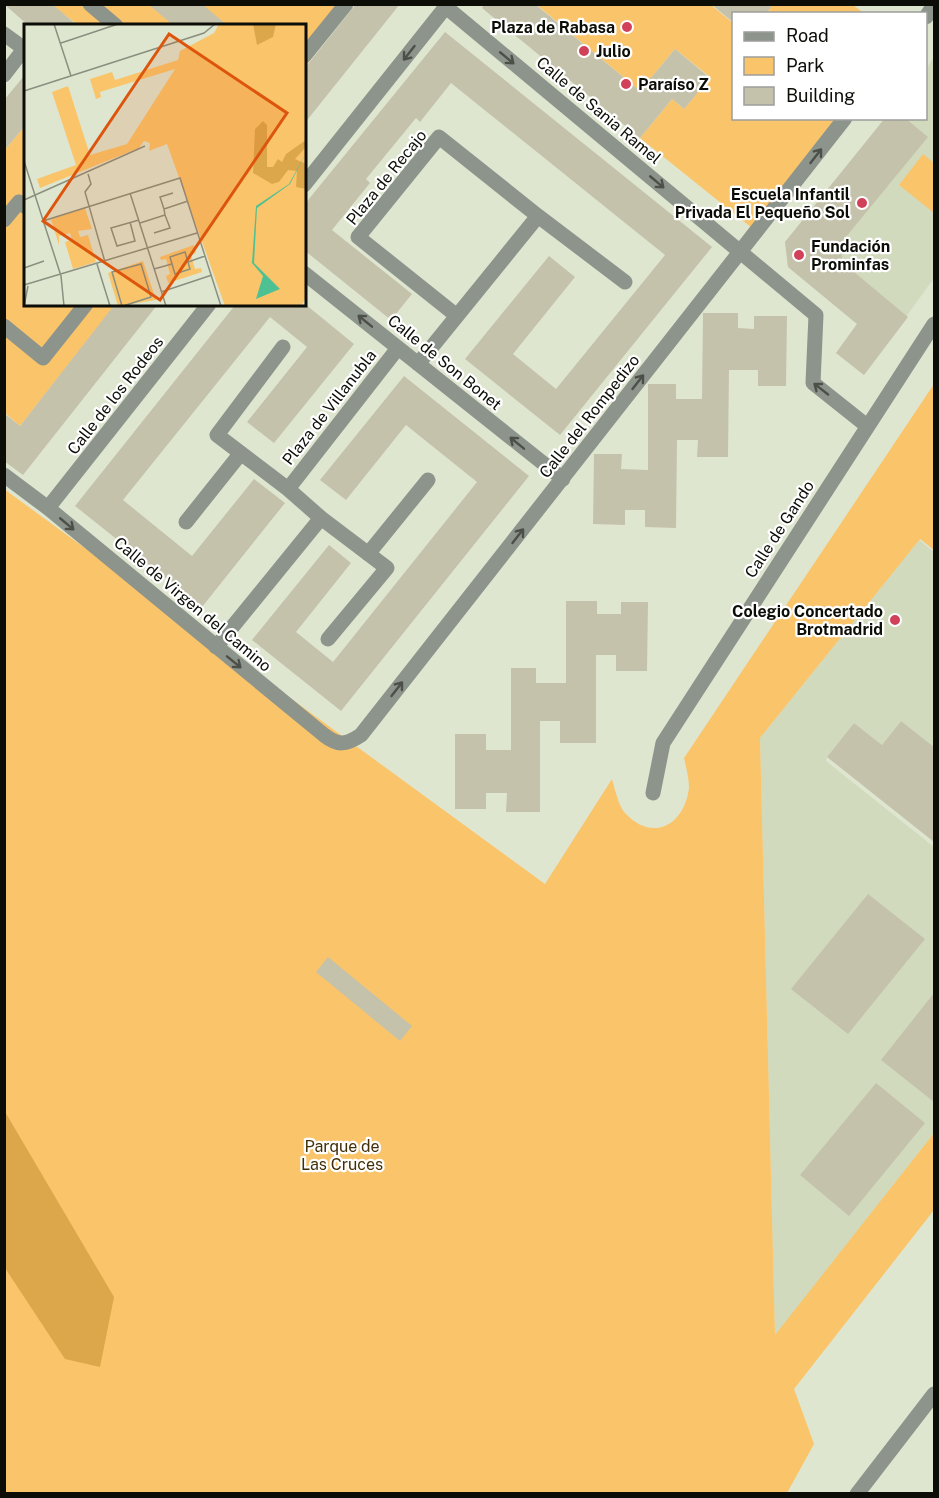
<svg xmlns="http://www.w3.org/2000/svg" width="939" height="1498" viewBox="0 0 939 1498" font-family="'Public Sans',sans-serif">
	<style>
		.built { fill: #d1dabd }
		.green { fill: #fac46a }
		.forest { fill: #dca74b }
		.building { fill: #c5c2ac }
		.lines { fill: none; stroke-linecap: round; stroke-linejoin: round }
		.pedestrian { stroke: #8d948c; stroke-width: 15 }
		.minor { stroke: #8d948c; stroke-width: 15 }
		.oneway { stroke: #4c5049 }
		.poi-dot { fill: #d14159; stroke: #fff; stroke-width: 2 }
		.labels { text-anchor: middle; stroke-width: 4.5; stroke-linejoin: round; paint-order: stroke }
		.poi-label { font-size: 16px; font-weight: bold; fill: #0b0d06; stroke: #fff; text-anchor: end }
		.street-label { font-size: 16px; fill: #0b0d06; stroke: #fff }
		.park-label { font-size: 16px; fill: #432e05; stroke: #fff }
		.inset-road { fill: none; stroke: #8a8f7f; stroke-width: 1.5 }
		.view { fill: #dd550c; fill-opacity: 0.15; stroke: #dd550c; stroke-width: 3 }
		.inset-edge { fill: none; stroke: #0b0d06; stroke-width: 3 }
	</style>
	<rect width="100%" height="100%" fill="#dfe6d0"/>
	<path class="built" d="M934 57V278L864 375 836 353 857 324 788 267 785 242 885 119 926 118V69Z
		M919 540 934 552V747L901 721 882 745 854 723 827 757 826 761 934 847V1133L775 1336 760 738Z"/>
	<path class="green" d="M773 4 853 5 864 13 766 14Z
		M52 5H352L305 67 304 26 78 25Z
		M537 5H711L733 23 734 118 845 119 757 232 640 138 672 99 684 109 710 77 675 49 640 91Z
		M24 127 25 128 26 304 115 305 20 426 5 413 4 151Z
		M923 154 934 163V213L899 185Z
		M934 384V550L920 539 760 738 775 1335 934 1133V1210L794 1389 814 1444 787 1493H5L4 489 545 884 612 779C615 789 618 805 625 813 650 840 680 829 688 794 691 784 686 768 684 758Z"/>
	<path class="forest" d="M4 1110 114 1297 100 1367 65 1359 5 1268Z"/>
	<path class="building" d="M4 4H52L78 26H29Z
		M148 4H202L228 26H174Z
		M356 4H400L304 124V69Z
		M484 4H535L640 91 675 49 710 78 684 109 672 99 640 138 482 8Z
		M711 4H773L766 14H734V23Z
		M445 32 712 247 560 435 465 359 549 256 575 277 513 354 556 389 665 255 451 83 420 122 416 118 366 179 370 183 332 230 412 294 391 320 304 250V205Z
		M24 76 26 77V128L24 127 4 151V100Z
		M885 118H905L928 137 841 243 842 262 908 317 864 375 836 353 857 324 788 267 785 242Z
		M115 304H158L23 475 4 461V413L20 426Z
		M236 304H305L354 344 274 443 247 422 307 347 270 317 123 500 192 556 254 479 285 503 202 607 75 506Z
		M703 313H738V328L754 329V316H787L786 386H758V370H729L728 457H697L698 440H677L676 528 645 527V510H625V525L593 524 594 454H622L621 469 648 470V384H676V399H702Z
		M404 376 529 476 341 711 252 640 329 545 351 563 296 632 333 662 477 482 406 425 346 500 320 480Z
		M566 601H597V614H621V602H648L647 671H616V655H596V743H560V721H540V812H506L507 793H486V809H455V734H486V750H511V668H536V683H566Z
		M901 721 934 747V842L827 757 854 723 882 745Z
		M868 894 925 939 848 1034 791 989Z
		M328 957 412 1026 400 1041 316 972Z
		M934 993V1102L881 1060Z
		M876 1083 925 1123 849 1216 800 1175Z"/>
	<g class="lines">
		<path class="pedestrian" d="M4 75 24 49"/>
		<path class="minor" d="M90 4 116 26
			M446 7 816 315 813 383 867 426
			M926 17 934 5
			M4 34 26 50
			M304 56 346 4
			M304 185 448 4
			M538 216 625 282
			M4 220 19 202 26 207
			M304 273 563 479
			M4 326 43 358 86 304
			M283 347 217 435 288 489
			M418 364 538 216 439 137 358 237 457 316
			M4 475 48 508 324 735C338 746 346 745 361 735L845 118
			M48 508 209 304
			M321 518 387 568 328 639
			M186 522 241 453
			M368 554 428 480
			M216 647 321 518 288 489 398 348
			M653 793 663 743 934 324
			M857 1494 934 1394"/>
	</g>
	<defs><path id="oneway-shaft" d="M-6 0H5M1.5-3L5.5 0L1.5 3" fill="none" stroke-width="1.6" stroke-linecap="round" stroke-linejoin="round" transform="scale(1.5)"/></defs>
	<g class="oneway">
		<use href="#oneway-shaft" transform="translate(409 53) rotate(128)"/>
		<use href="#oneway-shaft" transform="translate(507 58) rotate(40)"/>
		<use href="#oneway-shaft" transform="translate(816 156) rotate(-52)"/>
		<use href="#oneway-shaft" transform="translate(657 182) rotate(40)"/>
		<use href="#oneway-shaft" transform="translate(365 321) rotate(-141)"/>
		<use href="#oneway-shaft" transform="translate(638 382) rotate(-52)"/>
		<use href="#oneway-shaft" transform="translate(821 389) rotate(-142)"/>
		<use href="#oneway-shaft" transform="translate(517 443) rotate(-141)"/>
		<use href="#oneway-shaft" transform="translate(67 524) rotate(40)"/>
		<use href="#oneway-shaft" transform="translate(518 536) rotate(-52)"/>
		<use href="#oneway-shaft" transform="translate(234 662) rotate(39)"/>
		<use href="#oneway-shaft" transform="translate(397 689) rotate(-52)"/>
	</g>
	<g class="poi-dot">
		<circle cx="627" cy="27" r="6"/>
		<circle cx="584" cy="51" r="6"/>
		<circle cx="626" cy="84" r="6"/>
		<circle cx="862" cy="203" r="6"/>
		<circle cx="799" cy="255" r="6"/>
		<circle cx="895" cy="620" r="6"/>
	</g>
	<g class="labels">
		<g class="poi-label">
			<text x="615" y="33">Plaza de Rabasa</text>
			<text x="596" y="57" text-anchor="start">Julio</text>
			<text x="638" y="90" text-anchor="start">Paraíso Z</text>
			<text x="850" y="200">Escuela Infantil<tspan x="850" dy="18">Privada El Pequeño Sol</tspan></text>
			<text x="811" y="252" text-anchor="start">Fundación<tspan x="811" dy="18">Prominfas</tspan></text>
			<text x="883" y="617">Colegio Concertado<tspan x="883" dy="18">Brotmadrid</tspan></text>
		</g>
		<g class="street-label">
			<text transform="translate(599 110) rotate(40)" y="6">Calle de Sania Ramel</text>
			<text transform="translate(386 177) rotate(-51)" y="6">Plaza de Recajo</text>
			<text transform="translate(445 362) rotate(39)" y="6">Calle de Son Bonet</text>
			<text transform="translate(115 395) rotate(-52)" y="6">Calle de los Rodeos</text>
			<text transform="translate(329 407) rotate(-52)" y="6">Plaza de Villanubla</text>
			<text transform="translate(589 416) rotate(-52)" y="6">Calle del Rompedizo</text>
			<text transform="translate(779 529) rotate(-57)" y="6">Calle de Gando</text>
			<text transform="translate(193 604) rotate(40)" y="6">Calle de Virgen del Camino</text>
		</g>
		<g class="park-label">
			<text x="342" y="1152">Parque de<tspan x="342" dy="18">Las Cruces</tspan></text>
		</g>
	</g>
	<g transform="translate(24 24)">
		<rect width="282" height="282" fill="#dfe6d0"/>
		<path d="M195 0H282V274L277 282H201L143 120 125 127 126 119 120 117 115 124 16 164 13 155 52 141 28 68 44 62 66 131 103 120 151 45 76 68 77 73 72 75 66 55 88 48 91 56 154 36 156 27 190 9ZM61 184 68 205 54 207 56 213 64 211 72 238 49 245 41 218 48 216 46 209 35 212V221L27 195ZM170 221 172 229 167 231 171 245 177 244 178 248 144 259 142 252 146 250 142 235 137 236 136 233ZM119 237 132 276 94 282 84 249Z" fill="#fac46a"/>
		<path d="M229 0H252L249 13 233 21ZM239 97 243 101V143H249L254 135 258 138 262 130 282 116V123L271 135 282 140V165L272 163 273 147 264 146 255 158 248 160 229 149 231 105Z" fill="#dca74b"/>
		<path d="M282 129 266 160 233 184 230 239 256 265 232 275 239 252 228 239 232 182 265 160Z" fill="#4dc193"/>
		<path class="inset-road" d="M30 0 47 52M37 19 94 0M0 67 180 9 191 0M0 137 37 252 40 282M64 150 67 160 61 168 81 238M106 169 142 282M0 176 121 122M140 185 136 173 149 169M19 197 156 154 197 282M106 198 111 217 93 222 87 204 115 196M116 199 141 191 140 185 164 177M130 209 146 204 141 191M164 238 181 232M73 240 86 282M0 244 20 237M130 245 148 240 146 233 161 228 166 245 151 250 148 240M0 261 173 209M137 268 188 251M0 282 4 262M98 282 88 248 117 240 127 273 99 282"/>
		<path class="view" d="M145 10 263 89 136 276 19 197Z"/>
		<rect width="282" height="282" class="inset-edge"/>
	</g>
	<rect width="939" height="1498" fill="none" stroke="#0b0d06" stroke-width="12"/>
	<rect x="732" y="12" width="195" height="108" fill="#ffffff" stroke="#9d9e9b" stroke-width="1.5"/>
	<rect x="744" y="32" width="30" height="9" fill="#8d948c" stroke="#9d9e9b" stroke-width="1.5"/>
	<text x="786" y="42" font-size="18" fill="#0b0d06">Road</text>
	<rect x="744" y="57" width="30" height="18" fill="#fac46a" stroke="#9d9e9b" stroke-width="1.5"/>
	<text x="786" y="72" font-size="18" fill="#0b0d06">Park</text>
	<rect x="744" y="87" width="30" height="18" fill="#c5c2ac" stroke="#9d9e9b" stroke-width="1.5"/>
	<text x="786" y="102" font-size="18" fill="#0b0d06">Building</text>
</svg>
